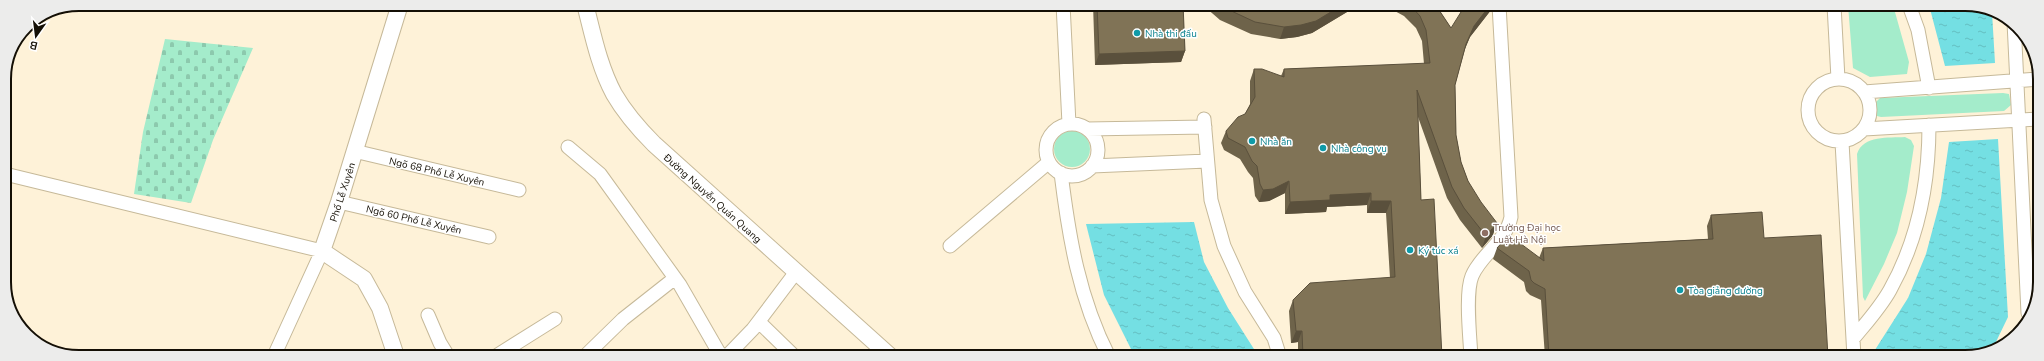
<svg xmlns="http://www.w3.org/2000/svg" width="2044" height="361" viewBox="0 0 2044 361" font-family="'Nunito Sans',sans-serif">
	<style>
		.grass { fill: #a4eccb }
		.cemetery { fill: url(#cemetery-stones) }
		.water { fill: url(#water-ripples) }
		.lines { fill: none; stroke-linecap: round; stroke-linejoin: round }
		.stream { stroke: #74dfe3; stroke-width: 4 }
		.minor-casing { stroke: #c6b999; stroke-width: 15 }
		.tertiary-casing { stroke: #c6b999; stroke-width: 18 }
		.minor { stroke: #fff; stroke-width: 13 }
		.tertiary { stroke: #fff; stroke-width: 16 }
		.wall { fill: #6e634a }
		.shaded-wall { fill: #5a503c }
		.building { fill: #807356; stroke: #5a503c }
		.culture-dot { fill: #0f9aa8; stroke: #fff; stroke-width: 1.5 }
		.education-dot { fill: #8d6e63; stroke: #fff; stroke-width: 1.5 }
		.labels { text-anchor: middle; stroke-width: 3; stroke-linejoin: round; paint-order: stroke }
		.culture-label { font-size: 10px; fill: #0d838f; stroke: #fff; text-anchor: start }
		.street-label { font-size: 10px; fill: #140f05; stroke: #fff }
		.education-label { font-size: 10px; fill: #785e54; stroke: #fff; text-anchor: start }
		.rim { fill: none; stroke: #140f05; stroke-width: 2 }
	</style>
	<defs>
		<pattern id="cemetery-stones" width="16" height="16" patternUnits="userSpaceOnUse"><rect width="16" height="16" fill="#a4eccb"/><path d="M2 7V4a2 2 0 0 1 4 0v3zM10 15v-3a2 2 0 0 1 4 0v3z" fill="#8cc9ad"/></pattern>
		<pattern id="water-ripples" width="26" height="14" patternUnits="userSpaceOnUse"><rect width="26" height="14" fill="#74dfe3"/><path d="M2 4q2-2 4 0t4 0M15 11q2-2 4 0t4 0" fill="none" stroke="#64bec1"/></pattern>
	</defs>
	<rect width="100%" height="100%" fill="#fef2d8"/>
	<path class="grass" d="M1848 5H1893L1909 62 1907 74 1870 77 1853 68Z
		M2003 93 2009 94 2011 105 2004 111 1881 117 1877 116 1876 102 1880 98Z
		M1054 149a18 18 0 1 1 36 0a18 18 0 1 1-36 0Z
		M1905 137 1911 140 1914 146 1907 192 1897 233 1884 264 1865 301 1863 297 1857 154C1863 135 1889 138 1905 137Z"/>
	<path class="cemetery" d="M165 39 253 48 213 140 191 203 134 194 143 132Z"/>
	<path class="water" d="M1929 5H1975L1992 12 1995 63 1945 66Z
		M1998 139 2008 317 1994 346 1965 357H1873V353L1908 298 1926 254 1941 198 1949 142Z
		M1194 222 1204 262 1228 308 1259 357H1135L1104 295 1086 224Z"/>
	<g class="lines">
		<path class="stream" d="M985 357C993 350 999 350 1008 357"/>
		<defs>
			<path id="minor" d="M1063 4 1069 124
				M1834 5 1838 79
				M1909 5 1918 30 1929 88
				M2014 22 2028 313
				M1808 110a31 31 0 1 1 62 0a31 31 0 1 1-62 0Z
				M1864 92 2039 79
				M1204 119 1211 200 1224 246 1245 292 1274 338 1280 357
				M1046 150a26 26 0 1 1 52 0a26 26 0 1 1-52 0Z
				M1087 129 1205 127
				M1864 129 2039 119
				M1842 142 1854 357
				M568 147 600 174 680 285 718 351 724 357
				M354 151 519 190
				M1092 166 1207 161
				M1061 173C1069 238 1079 298 1109 357
				M5 174 322 251 274 356
				M339 202 489 237
				M950 246 1049 162
				M428 315 440 343 448 356
				M759 322 795 357
				M1853 339C1866 323 1880 308 1890 290 1918 240 1929 181 1929 125
				M496 356 555 319
				M584 357 623 319 675 278
				M726 357 753 329 796 272
				M1471 357C1470 337 1465 293 1472 276 1481 254 1506 242 1511 217L1499 5"/>
			<path id="tertiary" d="M585 4C593 35 599 66 614 94 625 113 639 129 654 144L891 357
				M396 356 380 308 364 279 322 251 339 202 400 4"/>
		</defs>
		<use href="#minor" class="minor-casing"/>
		<use href="#tertiary" class="tertiary-casing"/>
		<use href="#minor" class="minor"/>
		<use href="#tertiary" class="tertiary"/>
	</g>
	<path class="wall" d="M1093 4H1183L1185 51 1181 62 1095 65Z
		M1203 4H1276L1289 6 1302 4H1435L1451 28 1491 10 1470 37 1465 49 1455 85 1456 135 1461 162 1468 181 1493 235 1482 248 1460 220 1447 198 1418 117 1421 200 1442 357H1298V342L1291 343 1289 311 1293 300 1390 278 1386 213H1367V205L1327 207 1326 212 1285 214V193L1269 201 1259 202 1255 196 1253 178 1248 172 1240 159 1224 150 1221 143 1226 131 1245 114 1250 104V81L1254 69 1281 76 1284 69 1424 64 1422 41 1416 28 1404 16 1391 9 1378 6H1364L1352 9 1312 33 1297 37 1280 39 1251 34 1220 20 1205 7Z
		M1711 215 1764 238 1828 357H1545L1541 300 1530 295 1526 291 1524 282 1493 259 1497 248 1539 258 1543 248 1708 239 1707 226Z"/>
	<path class="shaded-wall" d="M1344 4H1378V6H1364L1352 9 1312 33 1297 37 1280 39 1284 27Z
		M1491 4H1493L1491 10 1470 37 1462 55 1466 44 1474 26Z
		M1185 51 1181 62 1095 65 1099 54Z
		M1289 181 1285 193 1269 201 1259 202 1263 190Z
		M1371 193 1367 205 1327 207 1326 212 1285 214 1290 202 1330 195Z
		M1371 201H1391L1386 213H1367Z
		M1497 223 1493 235 1482 248 1486 236Z
		M1296 331H1302L1298 342 1291 343Z"/>
	<path class="building" d="M1097 4H1183L1185 51 1099 54Z
		M1221 4H1276L1289 6 1302 4H1344L1316 21 1301 25 1284 27 1255 22 1225 8Z
		M1409 4H1435L1451 28 1466 4H1491L1474 26 1466 44 1455 85 1456 135 1461 162 1468 181 1481 202 1497 223 1486 236 1464 208 1452 187 1417 90 1421 200 1434 199 1442 357H1303L1302 331H1296L1293 300 1310 283 1395 277 1391 201H1371V193L1330 195V200L1290 202 1289 181 1273 189 1263 190 1260 184 1257 166 1252 161 1245 147 1228 138 1226 131 1238 117 1245 114 1255 97 1254 69H1262L1284 77V69L1430 63 1426 30 1420 16Z
		M1762 212 1764 238 1821 235 1828 357H1549L1545 289 1534 283 1531 280 1529 271 1497 248 1509 235 1544 261 1543 248 1713 239 1711 215Z"/>
	<g class="culture-dot">
		<circle cx="1137" cy="33" r="4"/>
		<circle cx="1252" cy="141" r="4"/>
		<circle cx="1323" cy="148" r="4"/>
		<circle cx="1410" cy="250" r="4"/>
		<circle cx="1680" cy="290" r="4"/>
	</g>
	<circle class="education-dot" cx="1485" cy="233" r="4"/>
	<g class="labels">
		<g class="culture-label">
			<text x="1145" y="37">Nhà thi đấu</text>
			<text x="1260" y="145">Nhà ăn</text>
			<text x="1331" y="152">Nhà công vụ</text>
			<text x="1418" y="254">Ký túc xá</text>
			<text x="1688" y="294">Tòa giảng đường</text>
		</g>
		<g class="street-label">
			<text transform="translate(437 171) rotate(13)" y="4">Ngõ 68 Phố Lễ Xuyên</text>
			<text transform="translate(342 192) rotate(-72)" y="4">Phố Lễ Xuyên</text>
			<text transform="translate(713 198) rotate(42)" y="4">Đường Nguyễn Quán Quang</text>
			<text transform="translate(414 219) rotate(13)" y="4">Ngõ 60 Phố Lễ Xuyên</text>
		</g>
		<g class="education-label">
			<text x="1493" y="231">Trường Đại học<tspan x="1493" dy="12">Luật Hà Nội</tspan></text>
		</g>
	</g>
	<path d="M0 0H2044V361H0ZM79 11H1965A68 68 0 0 1 2033 79V282A68 68 0 0 1 1965 350H79A68 68 0 0 1 11 282V79A68 68 0 0 1 79 11Z" fill="#ececeb" fill-rule="evenodd"/>
	<path class="rim" d="M79 11H1965A68 68 0 0 1 2033 79V282A68 68 0 0 1 1965 350H79A68 68 0 0 1 11 282V79A68 68 0 0 1 79 11Z"/>
	<g transform="translate(36 36) rotate(194)" stroke="#ffffff" stroke-width="3" paint-order="stroke">
	<path d="M0-3L7 15L0 10L-7 15Z" fill="#140f05"/>
	<text y="-6" font-size="11" font-weight="bold" text-anchor="middle" fill="#140f05">B</text>
	</g>
</svg>
